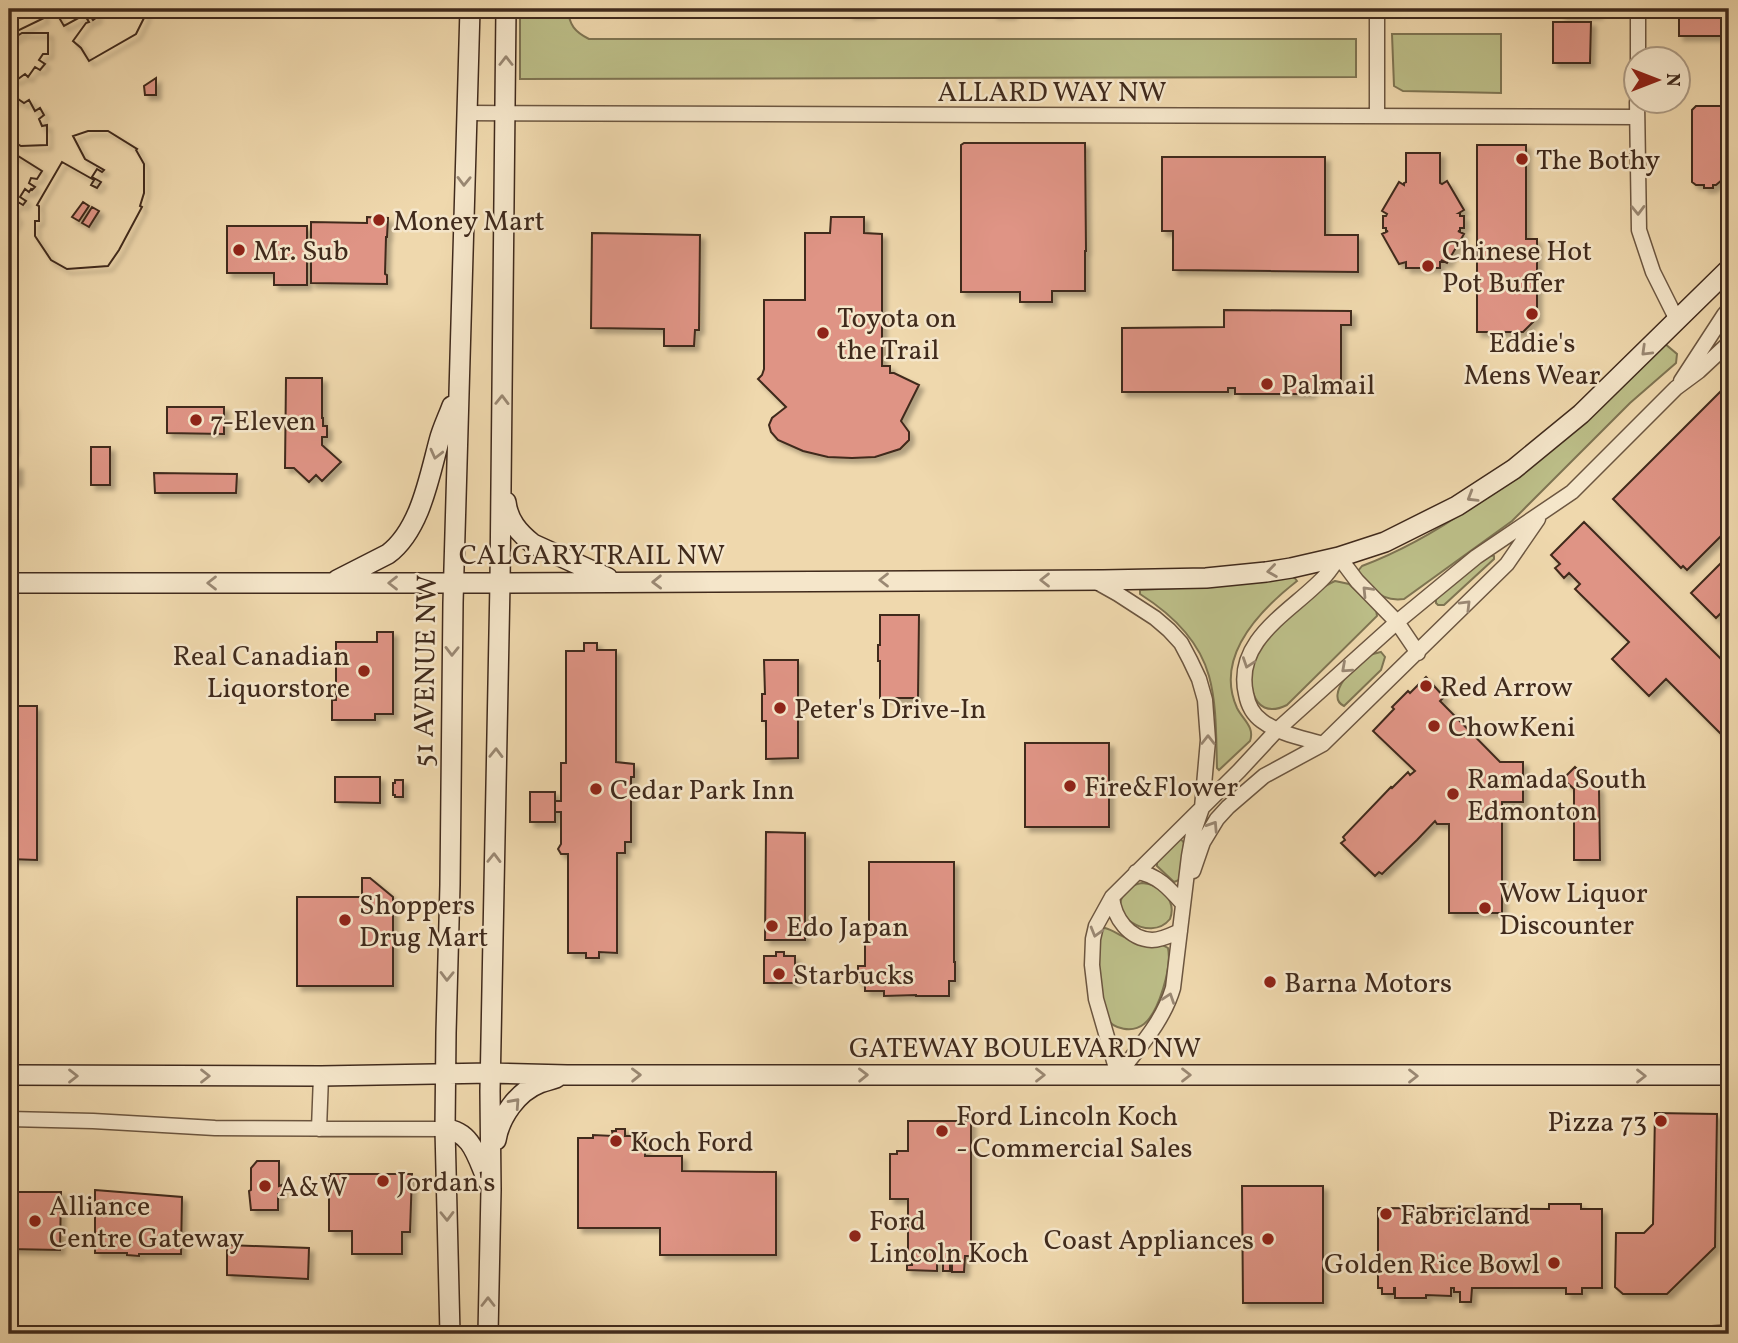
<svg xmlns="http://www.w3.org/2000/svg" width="1738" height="1343" viewBox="0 0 1738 1343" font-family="Vollkorn,serif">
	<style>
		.green { fill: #bcbe88; stroke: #7e7452; stroke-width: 2 }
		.building { fill: #df9485; stroke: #402a1c; stroke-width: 2; fill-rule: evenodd; filter: url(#shadow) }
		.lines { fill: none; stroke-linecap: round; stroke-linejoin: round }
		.minor-casing { stroke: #6c5640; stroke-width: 17 }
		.secondary-casing { stroke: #402a1c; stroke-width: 22 }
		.minor { stroke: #f5e6ca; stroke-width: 14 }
		.secondary { stroke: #f5e6ca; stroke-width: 19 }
		.rail-casing { stroke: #402a1c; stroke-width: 8 }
		.rail { stroke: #f5e6ca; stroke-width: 5; stroke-dasharray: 16; stroke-linecap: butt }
		.oneway { stroke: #9a8873 }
		.poi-dot { fill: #8f2418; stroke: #f5e6ca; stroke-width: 2.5 }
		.labels { text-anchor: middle; stroke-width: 5; stroke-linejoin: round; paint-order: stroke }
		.street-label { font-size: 28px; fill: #402a1c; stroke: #f5e6ca }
		.poi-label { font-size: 28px; fill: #402a1c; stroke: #f5e6ca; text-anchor: start }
	</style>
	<defs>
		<filter id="shadow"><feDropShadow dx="4.5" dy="4.5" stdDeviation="2" flood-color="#0004"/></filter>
	</defs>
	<rect width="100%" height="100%" fill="#efd8ad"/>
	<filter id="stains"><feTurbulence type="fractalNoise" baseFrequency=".00286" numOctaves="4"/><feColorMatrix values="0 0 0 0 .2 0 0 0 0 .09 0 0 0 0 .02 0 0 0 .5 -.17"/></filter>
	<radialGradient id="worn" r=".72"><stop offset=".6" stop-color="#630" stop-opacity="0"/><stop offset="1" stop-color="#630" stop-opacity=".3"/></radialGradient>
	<path class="green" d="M520 9H568C569 25 575 32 589 39H1356V77L520 79Z
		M1392 34H1501V93L1403 91 1394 86Z
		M1664 343 1677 354 1676 363 1630 403 1512 521 1404 599C1388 601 1380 596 1368 585 1363 580 1360 578 1358 571L1362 566C1479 522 1571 425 1664 343Z
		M1490 555 1494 556V559L1444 605H1438L1436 603V597L1443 589Z
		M1294 577 1297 581C1260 610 1214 657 1237 708 1243 720 1255 727 1250 741L1219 770 1217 768C1216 738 1217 705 1209 676 1199 640 1170 613 1140 594V590L1215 586Z
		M1335 581 1349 584 1376 609 1377 616 1287 705C1249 724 1244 672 1259 650 1274 627 1310 592 1335 581Z
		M1381 652 1385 657 1381 670 1344 706C1323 696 1358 660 1370 655 1375 653 1377 653 1381 652Z
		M1180 838 1184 843 1179 880 1174 882 1157 866V859Z
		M1142 883C1160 884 1177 900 1170 919 1150 944 1103 913 1127 891 1132 886 1135 884 1142 883Z
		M1105 928C1113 930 1120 936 1127 938 1141 942 1157 940 1168 948 1172 967 1159 1012 1144 1024 1133 1033 1113 1030 1106 1017 1103 1009 1097 988 1097 980 1096 964 1099 947 1100 931Z"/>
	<path class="building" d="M9 9 40 10 44 18 9 35Z
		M9 9 40 10 44 18 9 35Z
		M54 9H95L64 26Z
		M54 9H95L64 26Z
		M100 9H145V16L136 34 89 61 81 48 73 41 86 23 89 22 87 19 91 17 93 20 97 17 94 12Z
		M100 9H145V16L136 34 89 61 81 48 73 41 86 23 89 22 87 19 91 17 93 20 97 17 94 12Z
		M849 9H871V14H849Z
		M993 9H1012V14H993Z
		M1051 9H1069V13H1051Z
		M1561 9H1598V14L1561 15Z
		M1679 9H1729V36H1679Z
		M1553 22H1591L1590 63H1553Z
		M22 33H48V54H43L39 60 45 64 40 70 35 67 28 77 25 74 18 79H9V41Z
		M22 33H48V54H43L39 60 45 64 40 70 35 67 28 77 25 74 18 79H9V41Z
		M156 78V95H145L144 86Z
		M9 99H18L24 103 29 100 35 111 40 108 44 115 39 119 42 126 47 125V145L21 146 9 139Z
		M9 99H18L24 103 29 100 35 111 40 108 44 115 39 119 42 126 47 125V145L21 146 9 139Z
		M1696 106H1729V174L1716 185H1713V188H1704V185H1696L1692 182V110Z
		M88 131H108L137 149 136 150 144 164V193L140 206 142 207 119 250 108 266 67 269 51 260 35 236V221H39V206L37 205 62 162 94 180 91 185 97 188 101 182 92 177 97 169 102 172 104 170 85 159 73 136ZM83 202 89 206 79 221 72 217ZM92 207 99 211 89 227 82 223Z
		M88 131H108L137 149 136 150 144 164V193L140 206 142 207 119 250 108 266 67 269 51 260 35 236V221H39V206L37 205 62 162 94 180 91 185 97 188 101 182 92 177 97 169 102 172 104 170 85 159 73 136Z
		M964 143H1085L1086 251H1085V291H1052V302H1020V292H961V145Z
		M1477 145H1526V239H1537V318L1523 332H1477Z
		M1406 153H1440V183L1442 184 1447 181 1464 210 1459 213H1460V216H1464V228H1460V231H1458L1464 234 1447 263 1441 260 1443 262H1440V268H1406V262L1399 264 1382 234 1388 231H1386V228H1383V216H1386L1387 214 1382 211 1399 182 1404 185V183L1406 182V183Z
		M10 156H18L42 171 37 179 31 178 29 183 35 187 32 190 31 189 29 192 25 189 20 197 26 201 23 205 18 202 12 211 17 219 9 233Z
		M10 156H18L42 171 37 179 31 178 29 183 35 187 32 190 31 189 29 192 25 189 20 197 26 201 23 205 18 202 12 211 17 219 9 233Z
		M1162 157H1325V235H1358V272L1173 270V231H1162Z
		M367 217 388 218 387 237H386L385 274 387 275V284L311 283V222L367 223Z
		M831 217H864V233L882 234V366H890V373H894L919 385 901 421 909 432V440L900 449 875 457 852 458 828 457 803 451 778 440 771 432 769 425 772 418 786 407 758 379 762 375 764 369V300H805V233H830Z
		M227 226H307V285H274V273H227Z
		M592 233 700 235 699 330H695L694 346H664V329L591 328Z
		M1224 310 1351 311V325H1341V389H1314L1310 394H1235V388H1228V392H1122V328L1224 327Z
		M286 378H322V418H323V426H327V437H322V445L341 462 322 481 316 475 309 482 294 468H285Z
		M1729 383V528L1687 570 1683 566 1681 568 1613 499Z
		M9 404 13 406V451H10V457H12V465H18V482H12V503H9Z
		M167 407H224V434L167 433Z
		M91 447H110V485H91Z
		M154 473 237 474 236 493H155Z
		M1584 522 1729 667V742L1666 679 1649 696 1612 659 1629 642 1575 589 1580 584 1569 573 1564 578 1555 568 1560 564 1551 555Z
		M1729 555V605L1716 618 1691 593Z
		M880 615H919L918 698H880V661H878V645H880Z
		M377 632H393V714H375V720H332V700H336V642H377Z
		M584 643H597V650H616V762L634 764V777H631V842H625V853H617V953L599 952V958H586V953H568V854H561L558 849 561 844V812H555V801H561V763H566V651H584Z
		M764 660H798V758L766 759V721H762V694H765Z
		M1426 677 1444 697 1440 701 1500 762H1523V802H1502V913H1449V824H1437L1435 821 1417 840 1382 874 1379 872 1375 876 1341 843 1345 840 1343 837 1391 787 1392 788 1408 772 1410 775 1415 771 1373 731 1394 709 1392 707 1408 691 1410 693Z
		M9 706H37V860L9 859Z
		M1025 743H1109V827H1025Z
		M1575 767 1599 789 1600 860H1574V789L1563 779Z
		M335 777H380V803L335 802Z
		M395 780H403V797H395V795H393V783H395Z
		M530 792H555V822H530Z
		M766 832 805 833V940H765Z
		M869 862H954V962H955V981H949V996H916V995L884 996V991H865V982H858V966H865V925H869Z
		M362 878H370L393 897V986H297V897H362Z
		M776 952H784V956H795V983H764V956H776Z
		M1655 1113 1717 1114 1715 1247 1667 1294H1623L1615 1287 1616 1233H1644L1653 1224Z
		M1726 1115H1729V1212H1726Z
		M908 1121H971V1256H965L964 1272H952V1256H950V1271H943V1256H937V1271L907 1270V1265H912V1256H908V1199H890V1154H897V1151H908Z
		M616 1129H625V1136H645V1156H682V1171L776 1172V1255H660V1228H578V1138H593V1135L613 1136 612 1131H616Z
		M257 1161H279V1186L282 1185V1193L278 1194V1210H251L249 1191 251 1190V1168Z
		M331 1174H412L410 1232H402V1254H352V1231H329V1176H331Z
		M1242 1186H1323V1303H1243Z
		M95 1190 182 1197 181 1254H139V1256L127 1255V1253H95Z
		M9 1192H61L60 1250 9 1249Z
		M1549 1204H1581V1209H1602V1288H1582V1294H1566V1288H1472L1471 1302H1460V1292H1454V1288H1451V1296L1426 1295V1298H1395V1288H1394V1294H1382V1288H1378V1208L1549 1209Z
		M227 1245 309 1248 308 1279 227 1275Z"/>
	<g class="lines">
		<defs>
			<path id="minor" d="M1638 60V9
				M1637 102 1639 230 1653 272 1677 320
				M466 113 1637 117
				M1377 116V9
				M1681 381 1724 315 1729 309
				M1093 580 1118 594 1155 618 1169 630 1181 643 1190 660 1199 679 1205 700 1208 740 1202 808 1193 834 1189 856 1173 988C1163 1022 1139 1047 1118 1075
				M1323 744C1303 738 1279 734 1262 721 1252 714 1248 705 1246 694 1233 638 1296 609 1326 575 1331 569 1335 563 1339 557L1357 581 1397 622 1418 653
				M1193 871 1203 842 1217 819 1228 807 1264 776 1323 744 1507 564 1538 519
				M1136 872C1157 874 1170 889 1183 904
				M1112 897C1114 918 1129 939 1152 940 1162 940 1171 935 1180 931
				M1118 1075 1096 999 1092 965 1093 939 1096 926 1112 897 1239 771 1277 730 1397 622 1476 557 1572 492 1676 388 1699 371 1729 343
				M9 1119 93 1121 215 1128 445 1129
				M319 1129 321 1076"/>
			<path id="secondary" d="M506 502C508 520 518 532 533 544L608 578
				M337 580 388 554C420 530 429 478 439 441 442 429 448 417 452 406
				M9 583H500L1103 580 1206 578 1266 572 1291 568 1339 557 1385 542 1457 506 1514 469 1581 414 1729 269
				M9 1075 321 1076 491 1073 567 1075H1729
				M445 1129C473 1131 478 1161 488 1182
				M496 1140C500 1117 517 1092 540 1083 545 1081 551 1080 556 1078
				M450 1334 445 1129 446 1033 450 885 453 603 470 9
				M488 1334 491 1190 490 1091 494 887 500 583 506 9"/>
		</defs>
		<use href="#minor" class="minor-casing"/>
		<use href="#secondary" class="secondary-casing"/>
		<use href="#minor" class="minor"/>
		<use href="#secondary" class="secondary"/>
		<defs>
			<path id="rail" d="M9 1331 125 1334
				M1626 1334 1729 1328"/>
		</defs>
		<use href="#rail" class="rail-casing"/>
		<use href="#rail" class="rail"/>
	</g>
	<defs><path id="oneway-chevron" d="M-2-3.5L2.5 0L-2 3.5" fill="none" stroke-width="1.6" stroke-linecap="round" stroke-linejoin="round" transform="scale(1.75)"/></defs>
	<g class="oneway">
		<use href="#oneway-chevron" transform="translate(506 61) rotate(-90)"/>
		<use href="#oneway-chevron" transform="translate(464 181) rotate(91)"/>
		<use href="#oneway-chevron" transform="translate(1638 210) rotate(89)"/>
		<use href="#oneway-chevron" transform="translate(1646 351) rotate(136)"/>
		<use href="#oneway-chevron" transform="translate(502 400) rotate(-89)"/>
		<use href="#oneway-chevron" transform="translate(436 454) rotate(104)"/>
		<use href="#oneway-chevron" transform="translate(1472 497) rotate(149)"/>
		<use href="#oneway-chevron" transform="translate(1272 571) rotate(172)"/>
		<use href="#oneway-chevron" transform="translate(884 580) rotate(180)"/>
		<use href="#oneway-chevron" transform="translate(1045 580) rotate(180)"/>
		<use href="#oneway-chevron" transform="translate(657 582) rotate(179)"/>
		<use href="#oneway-chevron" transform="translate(212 583) rotate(-180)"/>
		<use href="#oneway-chevron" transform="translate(393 583) rotate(180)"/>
		<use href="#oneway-chevron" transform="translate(1367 591) rotate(-134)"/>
		<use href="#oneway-chevron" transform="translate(1466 605) rotate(-45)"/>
		<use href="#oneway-chevron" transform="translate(452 651) rotate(91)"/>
		<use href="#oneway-chevron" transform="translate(1248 663) rotate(109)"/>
		<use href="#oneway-chevron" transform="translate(1346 668) rotate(138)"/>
		<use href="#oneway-chevron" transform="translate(1208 740) rotate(-90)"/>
		<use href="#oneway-chevron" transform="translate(496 753) rotate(-89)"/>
		<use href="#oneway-chevron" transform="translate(1213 826) rotate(-57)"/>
		<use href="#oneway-chevron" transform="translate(494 858) rotate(-89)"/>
		<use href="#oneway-chevron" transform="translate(1096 932) rotate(106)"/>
		<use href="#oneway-chevron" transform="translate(447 976) rotate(91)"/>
		<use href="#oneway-chevron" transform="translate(1169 998) rotate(-71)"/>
		<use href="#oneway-chevron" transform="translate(636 1075) rotate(-1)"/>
		<use href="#oneway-chevron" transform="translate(863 1075) rotate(-1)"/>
		<use href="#oneway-chevron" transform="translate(1040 1075)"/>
		<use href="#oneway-chevron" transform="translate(1186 1075)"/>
		<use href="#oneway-chevron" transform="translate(73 1076)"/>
		<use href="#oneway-chevron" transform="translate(205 1076)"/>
		<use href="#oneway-chevron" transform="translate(1413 1076)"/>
		<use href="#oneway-chevron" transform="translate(1641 1076)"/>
		<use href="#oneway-chevron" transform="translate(515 1103) rotate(-48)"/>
		<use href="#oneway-chevron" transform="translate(447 1216) rotate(89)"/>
		<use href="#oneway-chevron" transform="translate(488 1302) rotate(-90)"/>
	</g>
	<g class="poi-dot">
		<circle cx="1522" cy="159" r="7"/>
		<circle cx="379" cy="220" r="7"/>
		<circle cx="239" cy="250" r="7"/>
		<circle cx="1428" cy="266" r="7"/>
		<circle cx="1532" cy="314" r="7"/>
		<circle cx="823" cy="333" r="7"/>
		<circle cx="1267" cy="384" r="7"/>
		<circle cx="196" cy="420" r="7"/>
		<circle cx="364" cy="671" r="7"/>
		<circle cx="1426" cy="686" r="7"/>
		<circle cx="780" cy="708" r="7"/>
		<circle cx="1434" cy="726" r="7"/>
		<circle cx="1070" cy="786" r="7"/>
		<circle cx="596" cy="789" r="7"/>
		<circle cx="1453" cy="794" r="7"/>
		<circle cx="1485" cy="908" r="7"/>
		<circle cx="345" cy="920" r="7"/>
		<circle cx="772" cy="926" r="7"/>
		<circle cx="779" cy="974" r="7"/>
		<circle cx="1270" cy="982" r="7"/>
		<circle cx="1661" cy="1121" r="7"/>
		<circle cx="942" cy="1131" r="7"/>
		<circle cx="616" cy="1141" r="7"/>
		<circle cx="383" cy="1181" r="7"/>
		<circle cx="265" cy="1186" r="7"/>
		<circle cx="1386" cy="1214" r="7"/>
		<circle cx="35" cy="1221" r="7"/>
		<circle cx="855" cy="1236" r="7"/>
		<circle cx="1268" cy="1239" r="7"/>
		<circle cx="1554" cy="1263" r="7"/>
	</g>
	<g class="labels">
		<g class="street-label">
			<text x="1052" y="101">ALLARD WAY NW</text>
			<text x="592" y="564">CALGARY TRAIL NW</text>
			<text transform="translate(424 671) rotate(-89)" y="10">51 AVENUE NW</text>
			<text x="1025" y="1057">GATEWAY BOULEVARD NW</text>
		</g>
		<g class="poi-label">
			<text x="1536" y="169">The Bothy</text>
			<text x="393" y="230">Money Mart</text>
			<text x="253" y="260">Mr. Sub</text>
			<text x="1442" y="260">Chinese Hot<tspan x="1442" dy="32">Pot Buffer</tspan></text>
			<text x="837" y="327">Toyota on<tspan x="837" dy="32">the Trail</tspan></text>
			<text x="1532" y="352" text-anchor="middle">Eddie's<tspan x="1532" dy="32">Mens Wear</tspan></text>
			<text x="1281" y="394">Palmail</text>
			<text x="210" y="430">7-Eleven</text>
			<text x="350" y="665" text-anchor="end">Real Canadian<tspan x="350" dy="32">Liquorstore</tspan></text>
			<text x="1440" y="696">Red Arrow</text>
			<text x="794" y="718">Peter's Drive-In</text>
			<text x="1448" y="736">ChowKeni</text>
			<text x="1467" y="788">Ramada South<tspan x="1467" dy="32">Edmonton</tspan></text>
			<text x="1084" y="796">Fire&amp;Flower</text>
			<text x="610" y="799">Cedar Park Inn</text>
			<text x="1499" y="902">Wow Liquor<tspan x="1499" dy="32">Discounter</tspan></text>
			<text x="359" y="914">Shoppers<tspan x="359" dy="32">Drug Mart</tspan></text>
			<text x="786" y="936">Edo Japan</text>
			<text x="793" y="984">Starbucks</text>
			<text x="1284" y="992">Barna Motors</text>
			<text x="956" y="1125">Ford Lincoln Koch<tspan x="956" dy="32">- Commercial Sales</tspan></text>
			<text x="1647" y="1131" text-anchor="end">Pizza 73</text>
			<text x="630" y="1151">Koch Ford</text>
			<text x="397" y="1191">Jordan's</text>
			<text x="279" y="1196">A&amp;W</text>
			<text x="49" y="1215">Alliance<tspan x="49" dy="32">Centre Gateway</tspan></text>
			<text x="1400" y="1224">Fabricland</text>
			<text x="869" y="1230">Ford<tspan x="869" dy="32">Lincoln Koch</tspan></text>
			<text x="1254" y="1249" text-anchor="end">Coast Appliances</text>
			<text x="1540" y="1273" text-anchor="end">Golden Rice Bowl</text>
		</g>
	</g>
	<rect width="1738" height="1343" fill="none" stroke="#efd8ad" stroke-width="35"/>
	<rect x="10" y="10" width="1717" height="1322" fill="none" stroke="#402a1c" stroke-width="3.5"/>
	<rect x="18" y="18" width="1703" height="1308" fill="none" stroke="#402a1c" stroke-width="2"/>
	<g transform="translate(1657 80) rotate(90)"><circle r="33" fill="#f5e6ca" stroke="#ad9b84" stroke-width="2"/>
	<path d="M0-5L12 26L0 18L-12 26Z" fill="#8f2418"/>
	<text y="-10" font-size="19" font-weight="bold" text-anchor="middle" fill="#402a1c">N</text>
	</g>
	<rect width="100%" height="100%" filter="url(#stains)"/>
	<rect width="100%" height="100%" fill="url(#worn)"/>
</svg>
